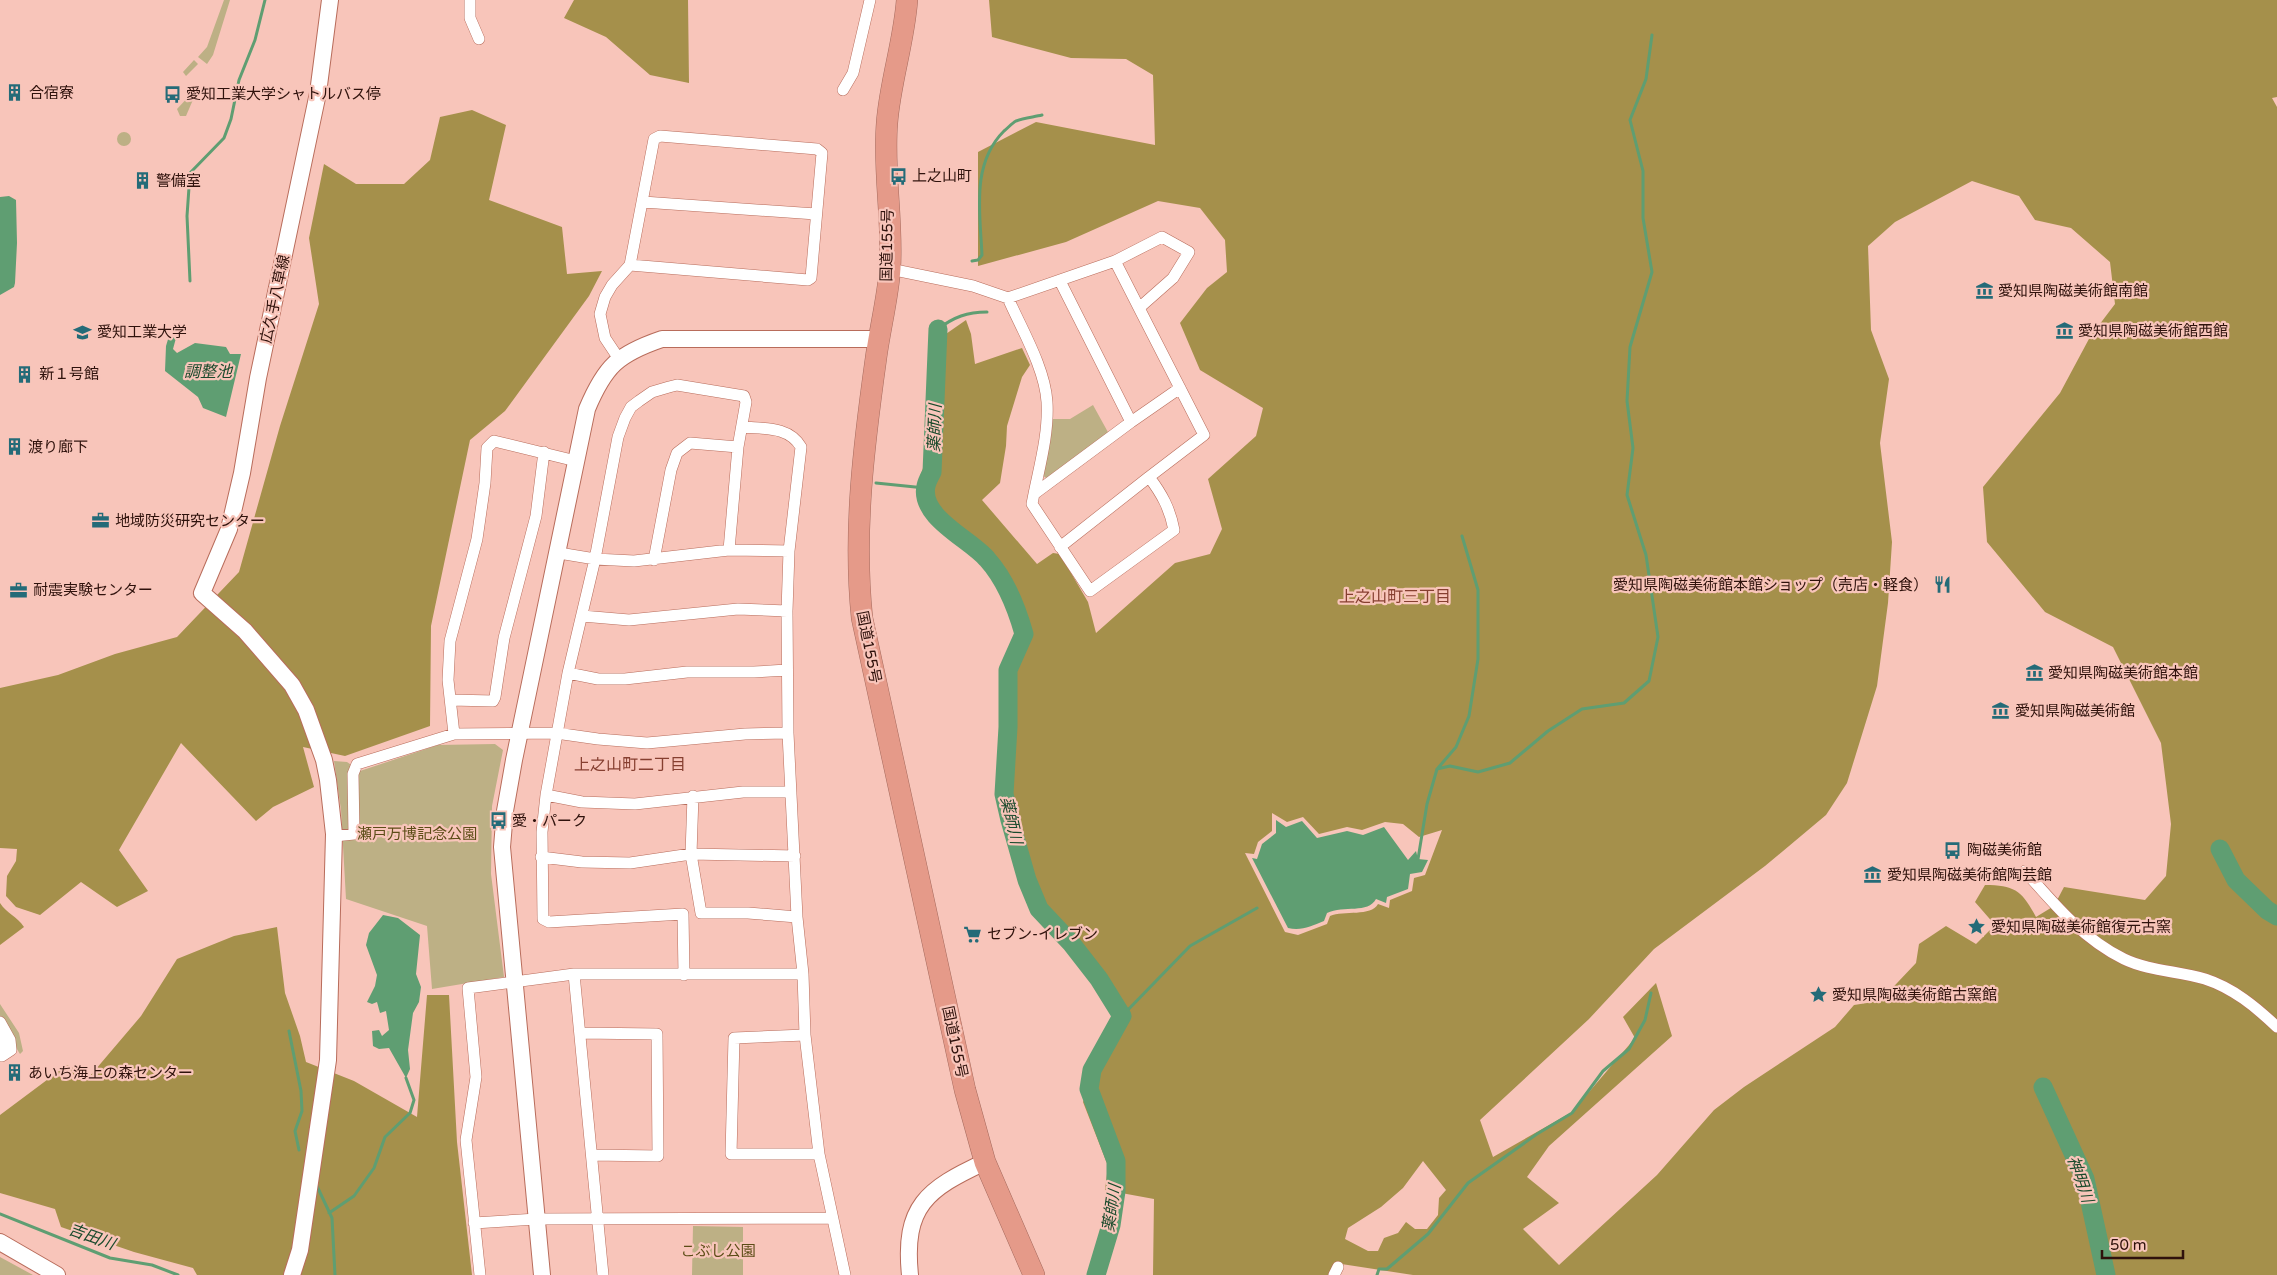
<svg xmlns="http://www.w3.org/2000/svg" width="2277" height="1275" viewBox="0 0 2277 1275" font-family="'Varela Round','Noto Sans JP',sans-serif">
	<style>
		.green { fill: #bdb085 }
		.forest { fill: #a5904b; fill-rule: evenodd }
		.water { fill: #5f9e72 }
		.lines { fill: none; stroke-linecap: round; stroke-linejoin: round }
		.stream { stroke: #5f9e72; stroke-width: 3 }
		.river { stroke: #5f9e72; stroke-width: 19 }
		.street-casing { stroke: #b86c5b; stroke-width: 12 }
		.secondary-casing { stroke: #b86c5b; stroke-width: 18 }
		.highway-casing { stroke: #a56a5d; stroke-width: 22 }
		.street { stroke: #fff; stroke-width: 11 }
		.secondary { stroke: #fff; stroke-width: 16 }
		.highway { stroke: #e59a89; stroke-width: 21 }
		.labels { text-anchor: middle; stroke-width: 4.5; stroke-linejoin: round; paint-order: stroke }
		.poi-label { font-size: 15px; fill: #2f120c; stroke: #f8c5ba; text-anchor: start }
		.street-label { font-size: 15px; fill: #2f120c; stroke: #f8c5ba }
		.park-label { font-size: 15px; fill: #5c4d17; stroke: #f8c5ba }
		.water-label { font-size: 16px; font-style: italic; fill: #1a4a2c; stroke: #f8c5ba }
		.neighbourhood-label { font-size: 16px; fill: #863f30; stroke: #f8c5ba }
	</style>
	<rect width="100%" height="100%" fill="#f8c5ba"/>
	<path class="green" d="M224 0H230L213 55 207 64 198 57 207 47Z
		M194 60 198 64 186 76 183 72Z
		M192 93 195 95 186 116H180L177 109Z
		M117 139a7 7 0 1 1 14 0a7 7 0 1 1-14 0Z
		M1093 405 1109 434 1049 480 1042 475 1049 419H1070Z
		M495 744 503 750 492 806 491 874 504 977 432 989 427 926 346 899 341 810 334 761 347 762 360 771 438 745Z
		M0 1004 19 1033 23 1051 20 1054 0 1022Z
		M693 1226 743 1227V1275H692Z
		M0 1257 33 1275H0Z"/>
	<path class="forest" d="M574 0H688L689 83 650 75 606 37 564 18Z
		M989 0H2277V97L2272 98 2277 107V1275H1413L1335 1263 1329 1275H1153L1154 1199 1105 1190 1108 1166 1083 1102 1099 1067 1126 1017 1107 978 1048 912 1033 883 1012 796 1010 769 1012 673 1030 636 1020 601 982 546 937 511 918 483 926 459 939 443 943 336 966 320 971 334 975 364 1022 348 1030 365 1022 377 1007 426 1006 446 1000 483 982 500 1037 564 1053 553 1060 554 1088 602 1096 633 1175 563 1210 554 1222 529 1208 479 1256 436 1263 408 1200 370 1180 323 1207 288 1227 272 1225 240 1200 208 1158 201 1066 242 978 266V152L1036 122 1155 145 1153 75 1126 59 1071 58 992 37ZM1972 181 2019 196 2035 220 2071 228 2110 262 2115 304 2090 337 2060 393 1983 487 1987 542 2045 612 2113 647 2161 743 2171 824 2166 876 2145 900 2064 887 2054 906 2036 917C2022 891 2015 885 1985 885L1975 902 1995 925 1976 944 1946 926 1919 944 1916 963 1880 1001 1854 1005 1835 1027 1744 1087 1714 1110 1657 1175 1559 1265 1523 1229 1559 1203 1527 1177 1549 1146 1672 1036 1656 983 1623 1017 1635 1038 1572 1112 1493 1157 1480 1120 1589 1019 1654 949 1765 866 1826 815 1847 783 1877 686 1888 603 1892 542 1880 443 1889 379 1871 330 1868 246 1895 222ZM1272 813 1287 822 1303 817 1319 834 1347 827 1362 830 1385 822 1403 824 1419 837 1442 830 1425 875 1414 878 1412 891 1390 900 1389 908 1378 904C1371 917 1344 910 1330 916L1327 924 1298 935 1285 932 1245 853 1254 854 1258 842 1272 831ZM1423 1161 1446 1190 1439 1198 1438 1215 1427 1229H1415L1406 1222 1398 1233 1384 1238 1378 1251H1368L1345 1239 1348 1228 1381 1207 1403 1188Z
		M472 110 506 125 489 200 562 227 567 274 602 271 589 296 505 411 470 440 431 626 430 726 345 756 303 747 314 787 273 807 256 821 181 743 119 850 148 891 117 907 81 882 40 915 16 907 6 896 7 876 16 861 17 849 0 848V688L58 675 115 654 177 637 239 572 280 426 319 304 309 238 324 164 356 184H404L430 160 440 117Z
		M0 903C7 914 17 916 24 927L0 945Z
		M277 927 285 993 300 1036 306 1062 354 1081 417 1117 427 995H449L457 1142 472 1275H197L193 1268 134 1252 61 1227 55 1209 0 1193V1115L67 1065 90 1076 141 1016 177 959 234 936Z"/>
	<path class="water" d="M9 196 16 200 17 243 15 283 14 287 0 295V197Z
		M169 336 176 338 173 349 177 353 195 343 226 347 230 354H241L226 417 203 408 198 397 165 371 166 346Z
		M1276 820 1286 827 1302 821 1317 838 1347 831 1363 835 1384 827 1408 860 1416 851 1418 859 1428 860 1422 872 1410 874 1408 889 1387 897 1386 903 1376 899C1368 914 1344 905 1327 913L1324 921C1311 926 1302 931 1288 928L1252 858 1257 859 1262 844 1276 833Z
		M383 915 398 918 420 935 416 974 421 987 419 1002 413 1013 408 1050 410 1069 406 1078 389 1048 379 1049 373 1046 372 1031 379 1030 382 1036 389 1030 386 1011 380 1013 377 1002 372 1004 367 1002 375 986 377 975 366 945 369 933Z"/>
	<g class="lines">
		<path class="stream" d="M972 261 978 260 982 255C980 212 971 164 1004 131 1008 128 1012 123 1016 121 1023 118 1034 117 1042 115
			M190 281 187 216 190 173 224 138 231 119 239 80 255 40 265 0
			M938 329C954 317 967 312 987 312
			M876 483 925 488
			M1438 768 1456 747 1469 716 1478 659V590L1462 536
			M1418 859 1427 804 1437 769 1450 766 1478 772 1510 763 1548 731 1582 709 1624 703 1649 681 1658 637 1646 555 1627 495 1633 448 1627 401 1630 347 1652 272 1643 218V171L1630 120 1646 79 1652 35
			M1122 1016 1190 946 1257 908
			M289 1031 301 1091 302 1111 295 1131 299 1150
			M316 1184 332 1218 335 1275
			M329 1213 354 1196 374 1168 385 1137 410 1113 414 1100 406 1078
			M0 1214 110 1258 152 1265 178 1275
			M1377 1275 1379 1269H1387L1428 1234 1468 1183 1537 1134 1572 1113 1603 1071 1629 1049 1645 1020 1651 993"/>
		<path class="river" d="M938 329 932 472C930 476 927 481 926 486 919 517 970 539 987 559 1005 579 1017 609 1024 634L1008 670V727L1004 794 1010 820 1027 880 1039 909 1071 943 1099 979 1122 1016 1092 1070 1089 1089 1116 1161V1191L1111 1225 1096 1275
			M2220 849 2236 880 2267 910 2277 916
			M2043 1087 2085 1179 2106 1275"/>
		<defs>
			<path id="street" d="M470 0V18L479 39
				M843 90 853 73 870 0
				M643 202 816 214
				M1115 261 1139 308
				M890 269 973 286 1008 298 1115 261 1162 237 1189 252 1173 278 1139 308 1204 435 1149 477C1162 494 1170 509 1174 530L1090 591 1032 504C1038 471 1049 436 1047 402 1045 368 1021 328 1008 298
				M1060 281 1131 422
				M619 359 605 338 600 314 605 297 612 285 630 265 654 139 660 136 817 149 822 153 811 278 808 280 630 265
				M743 427C764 429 789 426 801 447L789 551 787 611 788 733 797 917 803 974
				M1034 494 1131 422 1180 388
				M1060 547 1149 477
				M559 553 595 559 634 561 729 550 789 551
				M654 560 671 470 677 453 690 443 738 447
				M582 616 629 620 738 609 787 611
				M568 673 598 679H625L687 672H754L787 670
				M451 700 493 701 495 697 504 638 536 516 544 452
				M454 734 448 680 450 641 477 539 485 483 487 448 494 441 576 461
				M546 795 582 802 635 804 743 792H791
				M693 796 691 854 701 913H748L797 917
				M334 836 354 834 353 774 357 764 454 734 556 733 598 739 647 743 745 734 788 733
				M541 857 582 862 630 863 691 854 795 856
				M2025 871C2053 903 2084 940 2124 959 2149 971 2178 971 2205 979 2233 988 2256 1007 2277 1027
				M574 974 603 1275
				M684 975 683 914 549 922 543 919 542 832 546 795 568 673 595 559 618 437 625 418 631 407 639 401 652 392 669 387 677 385 744 396 746 402 738 447 729 550
				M0 1022 10 1040 11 1050 2 1056 3 1047 0 1037
				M581 1033 657 1034 658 1156 592 1155
				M805 1035 734 1038 731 1154H819
				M474 1223 537 1219 832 1218
				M480 1275 466 1140 476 1077 468 988 574 974H803L805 1035 819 1154 845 1275
				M1334 1275 1338 1267"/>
			<path id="secondary" d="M0 1242 57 1275
				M292 1275 300 1250 328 1060 334 834 328 780 324 760 306 710 292 685 245 631 202 593 229 529 242 473 258 378 318 93 330 0
				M542 1275 502 847 505 811 514 760 587 409C605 366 618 354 662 339H879
				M910 1275C903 1206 927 1189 985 1162"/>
			<path id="highway" d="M907 0C904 42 890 82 887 123 883 172 893 220 890 268 888 297 880 328 876 358 864 444 853 531 862 618L965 1090 985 1162 1034 1275"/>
		</defs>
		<use href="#street" class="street-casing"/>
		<use href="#secondary" class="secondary-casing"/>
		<use href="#highway" class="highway-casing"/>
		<use href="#street" class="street"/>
		<use href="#secondary" class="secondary"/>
		<use href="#highway" class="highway"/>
	</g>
	<defs>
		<symbol id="building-bare" viewBox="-9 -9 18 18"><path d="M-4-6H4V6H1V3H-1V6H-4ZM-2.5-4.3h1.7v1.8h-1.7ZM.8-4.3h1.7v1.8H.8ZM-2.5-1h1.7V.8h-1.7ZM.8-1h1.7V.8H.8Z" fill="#246b78" stroke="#f8c5ba" stroke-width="2.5" paint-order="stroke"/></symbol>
		<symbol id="bus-bare" viewBox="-9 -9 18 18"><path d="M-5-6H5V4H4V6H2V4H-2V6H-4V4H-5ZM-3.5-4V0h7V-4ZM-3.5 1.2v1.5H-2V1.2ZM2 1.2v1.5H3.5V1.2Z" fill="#246b78" stroke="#f8c5ba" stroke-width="2.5" paint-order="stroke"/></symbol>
		<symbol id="museum-bare" viewBox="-9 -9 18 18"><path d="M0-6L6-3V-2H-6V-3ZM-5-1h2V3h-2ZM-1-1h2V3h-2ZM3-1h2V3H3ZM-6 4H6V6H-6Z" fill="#246b78" stroke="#f8c5ba" stroke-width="2.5" paint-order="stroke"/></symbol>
		<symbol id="university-bare" viewBox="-9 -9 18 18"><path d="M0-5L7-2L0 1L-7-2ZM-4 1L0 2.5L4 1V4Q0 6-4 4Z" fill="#246b78" stroke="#f8c5ba" stroke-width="2.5" paint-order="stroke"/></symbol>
		<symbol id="office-bare" viewBox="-9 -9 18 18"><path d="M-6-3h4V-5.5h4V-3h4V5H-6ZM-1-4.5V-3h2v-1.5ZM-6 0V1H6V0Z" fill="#246b78" stroke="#f8c5ba" stroke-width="2.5" paint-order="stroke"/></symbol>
		<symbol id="restaurant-bare" viewBox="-9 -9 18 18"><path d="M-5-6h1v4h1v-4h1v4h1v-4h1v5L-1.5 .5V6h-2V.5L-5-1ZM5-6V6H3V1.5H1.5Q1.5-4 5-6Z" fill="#246b78" stroke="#f8c5ba" stroke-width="2.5" paint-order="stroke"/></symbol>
		<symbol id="sight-bare" viewBox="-9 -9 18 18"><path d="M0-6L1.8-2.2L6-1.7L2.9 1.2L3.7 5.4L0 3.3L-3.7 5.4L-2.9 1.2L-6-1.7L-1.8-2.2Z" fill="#246b78" stroke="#f8c5ba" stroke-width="2.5" paint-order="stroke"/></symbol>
		<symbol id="supermarket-bare" viewBox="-9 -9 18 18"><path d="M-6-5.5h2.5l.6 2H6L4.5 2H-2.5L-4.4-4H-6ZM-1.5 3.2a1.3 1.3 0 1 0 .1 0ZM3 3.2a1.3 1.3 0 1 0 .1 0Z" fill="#246b78" stroke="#f8c5ba" stroke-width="2.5" paint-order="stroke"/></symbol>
	</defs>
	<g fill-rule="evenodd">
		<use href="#building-bare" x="2" y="80" width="25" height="25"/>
		<use href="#bus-bare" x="160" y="82" width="25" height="25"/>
		<use href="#bus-bare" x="886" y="164" width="25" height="25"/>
		<use href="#building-bare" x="130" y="168" width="25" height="25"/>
		<use href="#museum-bare" x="1972" y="278" width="25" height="25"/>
		<use href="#museum-bare" x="2052" y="318" width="25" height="25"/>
		<use href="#university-bare" x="70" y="320" width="25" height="25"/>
		<use href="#building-bare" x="12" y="362" width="25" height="25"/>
		<use href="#building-bare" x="2" y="434" width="25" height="25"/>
		<use href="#office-bare" x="88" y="508" width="25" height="25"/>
		<use href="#restaurant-bare" x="1930" y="572" width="25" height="25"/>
		<use href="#office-bare" x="6" y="578" width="25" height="25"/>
		<use href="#museum-bare" x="2022" y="660" width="25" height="25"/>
		<use href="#museum-bare" x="1988" y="698" width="25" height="25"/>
		<use href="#bus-bare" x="486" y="808" width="25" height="25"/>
		<use href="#bus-bare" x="1940" y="838" width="25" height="25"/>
		<use href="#museum-bare" x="1860" y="862" width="25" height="25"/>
		<use href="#sight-bare" x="1964" y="914" width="25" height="25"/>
		<use href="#supermarket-bare" x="960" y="922" width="25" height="25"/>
		<use href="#sight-bare" x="1806" y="982" width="25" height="25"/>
		<use href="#building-bare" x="2" y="1060" width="25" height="25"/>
	</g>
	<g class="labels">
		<g class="poi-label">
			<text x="29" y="98">合宿寮</text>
			<text x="186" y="99">愛知工業大学シャトルバス停</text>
			<text x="912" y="181">上之山町</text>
			<text x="156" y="186">警備室</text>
			<text x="1998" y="296">愛知県陶磁美術館南館</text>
			<text x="2078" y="336">愛知県陶磁美術館西館</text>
			<text x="97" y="337">愛知工業大学</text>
			<text x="39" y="379">新１号館</text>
			<text x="28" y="452">渡り廊下</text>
			<text x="115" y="526">地域防災研究センター</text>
			<text x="1928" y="590" text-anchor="end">愛知県陶磁美術館本館ショップ（売店・軽食）</text>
			<text x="33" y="595">耐震実験センター</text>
			<text x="2048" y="678">愛知県陶磁美術館本館</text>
			<text x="2015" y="716">愛知県陶磁美術館</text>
			<text x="512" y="826">愛・パーク</text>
			<text x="1967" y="855">陶磁美術館</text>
			<text x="1887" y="880">愛知県陶磁美術館陶芸館</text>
			<text x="1991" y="932">愛知県陶磁美術館復元古窯</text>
			<text x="987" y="939">セブン-イレブン</text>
			<text x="1832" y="1000">愛知県陶磁美術館古窯館</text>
			<text x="28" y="1078">あいち海上の森センター</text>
		</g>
		<g class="street-label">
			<text transform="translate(887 245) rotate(-89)" y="5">国道155号</text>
			<text transform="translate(275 299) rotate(-78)" y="5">広久手八草線</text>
			<text transform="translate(869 647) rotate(79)" y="5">国道155号</text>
			<text transform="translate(955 1042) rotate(78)" y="5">国道155号</text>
		</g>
		<g class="park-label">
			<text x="417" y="839">瀬戸万博記念公園</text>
			<text x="718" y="1256">こぶし公園</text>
		</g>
		<g class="water-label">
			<text x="208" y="377">調整池</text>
			<text transform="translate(934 428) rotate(-88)" y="6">薬師川</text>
			<text transform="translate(1012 820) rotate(77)" y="6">薬師川</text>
			<text transform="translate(2081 1179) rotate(71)" y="6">神明川</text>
			<text transform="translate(1111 1208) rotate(-82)" y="6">薬師川</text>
			<text transform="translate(92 1236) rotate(20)" y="6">吉田川</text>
		</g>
		<g class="neighbourhood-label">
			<text x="1395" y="602">上之山町三丁目</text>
			<text x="630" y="770">上之山町二丁目</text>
		</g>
	</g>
	<path d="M2102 1250v8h81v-8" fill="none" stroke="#2f120c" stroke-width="2.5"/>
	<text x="2110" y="1250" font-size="15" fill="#2f120c" stroke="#f8c5ba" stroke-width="4" paint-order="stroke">50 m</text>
</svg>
